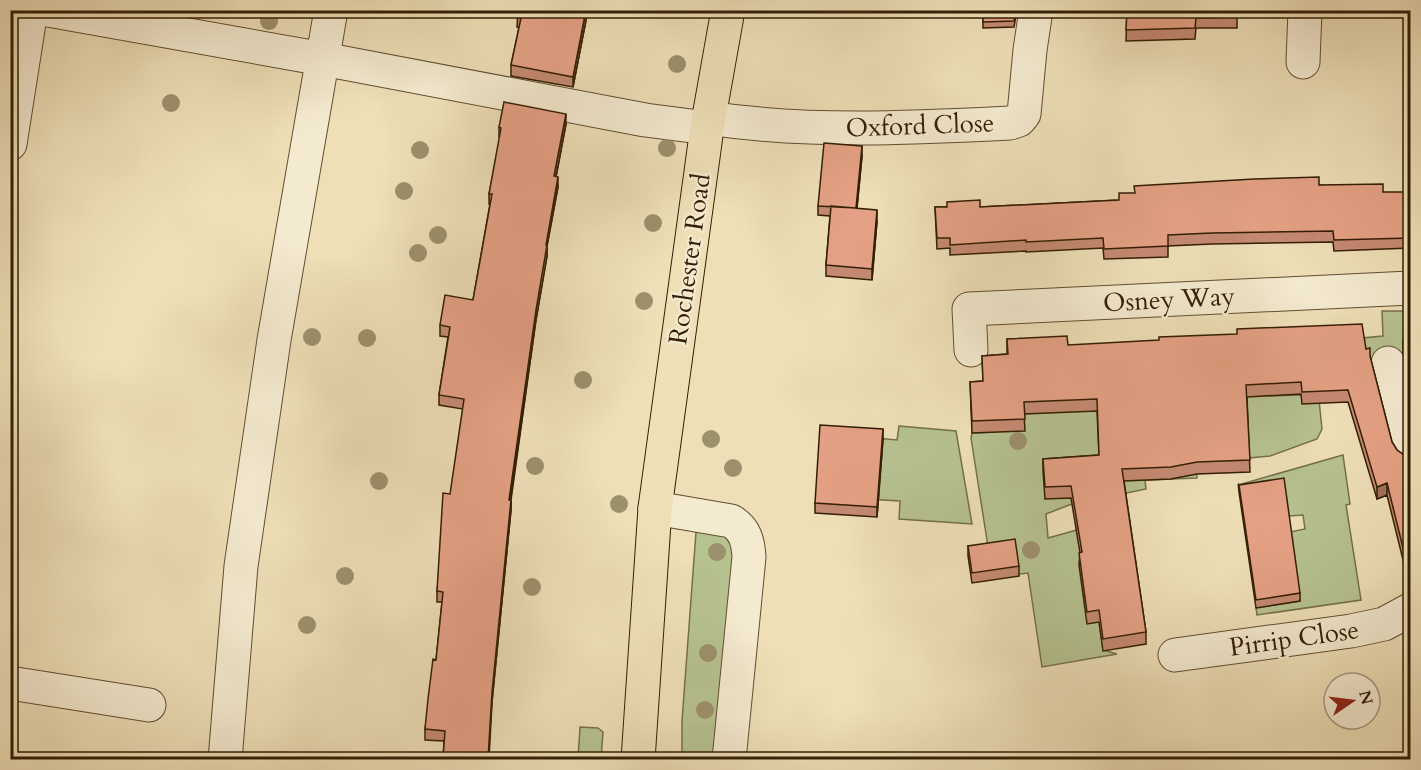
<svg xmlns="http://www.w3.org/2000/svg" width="1421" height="770" viewBox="0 0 1421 770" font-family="Cardo,serif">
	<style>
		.green { fill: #b6c290; stroke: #74704a; stroke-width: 1.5 }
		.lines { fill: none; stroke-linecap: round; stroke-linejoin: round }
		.minor-casing { stroke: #624e31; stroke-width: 35 }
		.major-casing { stroke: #331e04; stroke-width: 35 }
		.minor { stroke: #f4ead0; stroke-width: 33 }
		.major { stroke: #eedfb7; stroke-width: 33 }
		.tree { fill: #9d906c }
		.wall { fill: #c58a72; stroke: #331e04; stroke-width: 1.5 }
		.shaded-wall { fill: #a0715d; stroke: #331e04; stroke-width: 1.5 }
		.building { fill: #e5a185; stroke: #331e04; stroke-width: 1.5 }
		.labels { text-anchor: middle; stroke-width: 4.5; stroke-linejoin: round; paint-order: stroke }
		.street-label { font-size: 26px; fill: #331e04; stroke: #f4ead0 }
	</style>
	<rect width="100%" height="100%" fill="#eedfb7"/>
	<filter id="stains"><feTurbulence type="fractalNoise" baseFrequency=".00333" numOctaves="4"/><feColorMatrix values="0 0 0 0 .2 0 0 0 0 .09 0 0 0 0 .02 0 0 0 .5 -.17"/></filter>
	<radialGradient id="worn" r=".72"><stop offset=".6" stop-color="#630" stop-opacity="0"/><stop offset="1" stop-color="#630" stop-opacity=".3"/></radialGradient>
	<path class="green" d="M1382 311H1410V351L1369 364 1362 338 1383 336Z
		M1221 394 1270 396 1301 395 1319 400 1322 429 1317 439 1270 456 1249 458 1196 457 1197 478 1145 480 1146 489 1069 505 1046 514 1048 538 1127 516 1082 565 1088 623 1099 622 1103 650 1117 654 1042 667 1028 573 1004 576 989 553 971 438 972 433 995 432 1024 414Z
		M899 426 956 431 972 524 899 519 900 501 866 499V437L897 440Z
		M1343 455 1350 504 1346 505 1361 600 1257 615 1256 608 1300 601 1290 532 1305 529 1303 515 1289 516 1239 492 1238 485Z
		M710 528 725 533 735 547 718 759 682 760V721L696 532Z
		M580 727 598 728 603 732 601 759H578Z"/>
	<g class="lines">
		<defs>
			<path id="minor" d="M48 10 323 59 645 120 707 128
				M1303 62 1305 10
				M708 118C808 133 910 128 1010 123L1019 120 1024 114 1030 50 1036 10
				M10 144 31 10
				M971 350 969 309 1410 288
				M1388 363 1410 449
				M655 508 731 521C745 529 748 541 749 557L729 760
				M1175 655 1351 631 1384 624 1410 610
				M10 683 149 705
				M225 760 241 566 274 340 331 10"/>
			<path id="major" d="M638 760 655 508 707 128 728 10"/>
		</defs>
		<use href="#minor" class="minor-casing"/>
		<use href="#major" class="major-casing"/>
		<use href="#minor" class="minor"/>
		<use href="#major" class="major"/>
	</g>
	<g class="tree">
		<circle cx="269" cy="21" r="9"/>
		<circle cx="677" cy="64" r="9"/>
		<circle cx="171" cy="103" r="9"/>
		<circle cx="667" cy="148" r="9"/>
		<circle cx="420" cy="150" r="9"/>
		<circle cx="404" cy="191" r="9"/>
		<circle cx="653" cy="223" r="9"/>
		<circle cx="438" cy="235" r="9"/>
		<circle cx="418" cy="253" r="9"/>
		<circle cx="644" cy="301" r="9"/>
		<circle cx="312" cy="337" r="9"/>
		<circle cx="367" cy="338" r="9"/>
		<circle cx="583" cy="380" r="9"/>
		<circle cx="711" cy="439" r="9"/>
		<circle cx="1018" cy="441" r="9"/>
		<circle cx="535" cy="466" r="9"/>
		<circle cx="733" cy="468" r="9"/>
		<circle cx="379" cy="481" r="9"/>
		<circle cx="619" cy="504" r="9"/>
		<circle cx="1031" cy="550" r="9"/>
		<circle cx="717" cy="552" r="9"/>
		<circle cx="345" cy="576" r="9"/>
		<circle cx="532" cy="587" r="9"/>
		<circle cx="307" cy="625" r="9"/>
		<circle cx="708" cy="653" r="9"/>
		<circle cx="705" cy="710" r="9"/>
	</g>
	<path class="wall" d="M518 10H588L573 87 511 76V65L519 28 517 27Z
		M983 10H1017L1014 27 983 28Z
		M1127 10H1284V13L1237 11V28H1196L1195 39 1126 41Z
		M566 124 556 177 558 187 547 246V256L536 320 511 500V510L492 702 489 759H443L444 741 425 740V729L436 660 442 602H437V591L463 409 439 405V395L448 337 440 336V325L473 300 490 204H489V194L500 138 499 137V127Z
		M862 156 857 208 877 221 872 280 826 276V265L830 216 818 215V206Z
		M1319 185 1383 192 1410 238V248L1334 251 1333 242 1212 244 1168 246V257L1104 259 1103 248 1026 252V251L950 255V248L937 249 935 207H980L1119 200Z
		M1007 339 1068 345 1366 349 1370 356 1392 442 1397 450 1404 455H1410V588L1387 495 1377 499 1348 402 1302 404 1301 394 1247 397 1250 472 1197 474 1171 479 1124 481 1146 632V644L1103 651 1099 622 1087 624 1079 565 1080 553 1071 498 1045 499 1043 471V459L1099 455 1097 411 1024 414 1025 431 972 433 970 382 983 381 982 356 1007 354Z
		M1410 339V375L1406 358 1403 353V340Z
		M883 439 877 517 815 513V503Z
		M1239 485 1300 593V601L1256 608 1239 492Z
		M968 546 1019 566V576L972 583 968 556Z"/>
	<path class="shaded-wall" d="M586 10H588L573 87V77Z
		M566 114V124L554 187V176Z
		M862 146V156L856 218V209Z
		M558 177V187L547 246V256L536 320 509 510V500L536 310 546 245Z
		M877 210V221L872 280V269Z
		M883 429V439L877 517V507Z
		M1387 483V495L1377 499V487Z
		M511 500V510L492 702 488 759 492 692Z"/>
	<path class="building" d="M518 10H586L573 77 511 65 521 18 517 17Z
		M983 10H1016L1014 21 983 22Z
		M1127 10H1237V17L1196 18 1195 28 1126 30Z
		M504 102 566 114 554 176 558 177 546 245H547L536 310 509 500H511L492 692 488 759H443L445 731 425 729 428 699 433 659 436 660 443 592 437 591 443 493 450 494 464 399 439 395 450 327 440 325 445 295 473 300 492 194H489L501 128 499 127Z
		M824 143 862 146 856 208 818 206Z
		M1319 177V185L1383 184V192H1409L1410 238 1334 240 1333 231 1212 233 1168 235V246L1104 249 1103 238 1026 242V240L950 245V238H937L935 207H947V202L980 200V207L1119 200V193H1135L1134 186 1254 179Z
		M831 206 877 210 872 269 826 265Z
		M1362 324 1366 349 1370 348V356L1392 442 1397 450 1404 455H1410V576L1387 483 1377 487 1348 390 1302 392 1301 382 1246 385 1250 460 1197 462 1171 467 1122 469 1146 632 1103 639 1099 610 1087 612 1079 553 1082 552 1071 486 1045 487 1043 459 1099 455 1097 399 1024 402 1025 419 972 421 970 382 983 381 982 356 1008 354 1007 339 1067 336 1068 345 1159 340V337L1237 334V329Z
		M1410 339V363L1406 346 1403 340Z
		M820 425 883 429 877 507 815 503Z
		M1284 478 1300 593 1256 600 1239 485Z
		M1015 539 1019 566 972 573 968 546Z
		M10 751 61 759H10Z"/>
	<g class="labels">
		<g class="street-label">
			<text transform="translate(920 125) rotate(-2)" y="9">Oxford Close</text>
			<text transform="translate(689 259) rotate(-82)" y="9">Rochester Road</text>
			<text transform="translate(1169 299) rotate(-3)" y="9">Osney Way</text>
			<text transform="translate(1294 638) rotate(-8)" y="9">Pirrip Close</text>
		</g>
	</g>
	<rect width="1421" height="770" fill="none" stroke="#eedfb7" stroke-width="36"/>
	<rect x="12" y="12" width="1397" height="746" fill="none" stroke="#331e04" stroke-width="3"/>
	<rect x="18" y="18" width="1385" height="734" fill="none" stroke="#331e04" stroke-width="1.5"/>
	<g transform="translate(1352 701) rotate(76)"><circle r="28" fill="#f4ead0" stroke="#a7987e" stroke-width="1.5"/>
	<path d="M0-4.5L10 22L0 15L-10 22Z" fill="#8f2418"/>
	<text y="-9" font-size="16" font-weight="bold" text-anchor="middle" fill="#331e04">N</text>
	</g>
	<rect width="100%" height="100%" filter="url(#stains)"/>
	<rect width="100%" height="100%" fill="url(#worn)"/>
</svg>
